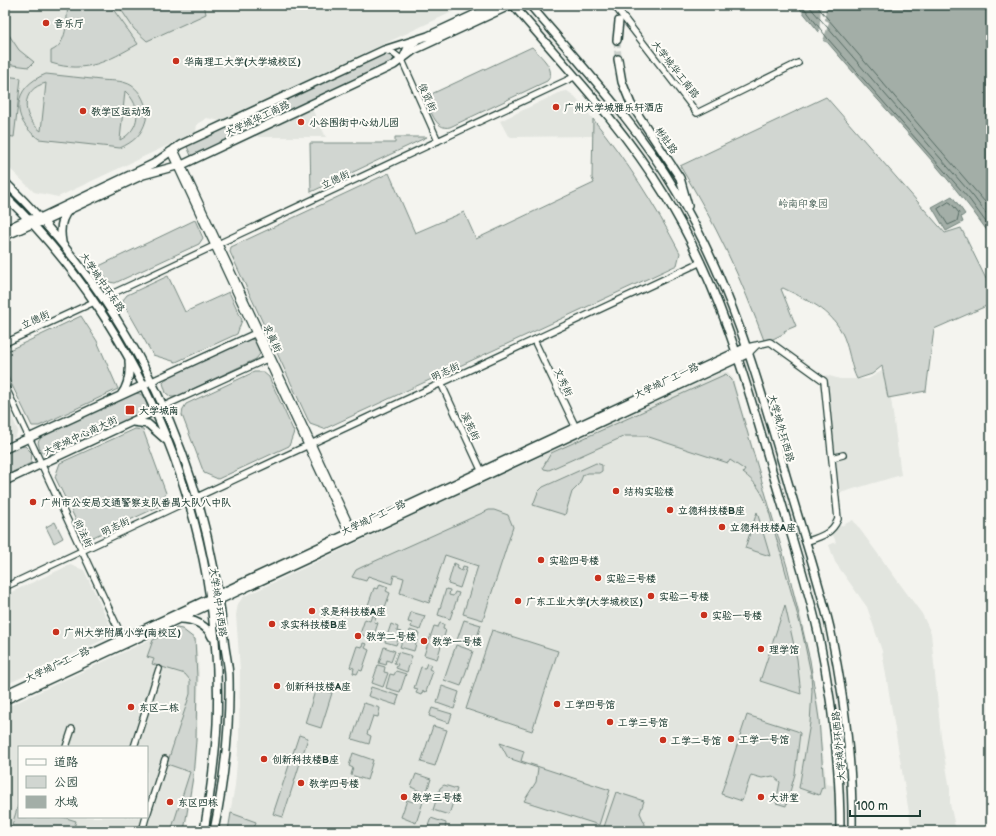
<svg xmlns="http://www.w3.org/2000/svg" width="996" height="836" viewBox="0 0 996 836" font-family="'Balsamiq Sans','LXGW WenKai TC',sans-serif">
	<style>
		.built { fill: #e2e5df; fill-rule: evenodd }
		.green { fill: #d1d6d1; stroke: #788a82; fill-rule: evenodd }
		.water { fill: #a3aea7; stroke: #6e8179 }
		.pier { fill: #f4f4ef }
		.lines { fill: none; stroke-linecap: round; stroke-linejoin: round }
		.shore { stroke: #546a62; stroke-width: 1 }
		.major-tunnel { stroke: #c9cfca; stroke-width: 7; stroke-dasharray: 7 3.5; stroke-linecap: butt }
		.minor-casing { stroke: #1f3d34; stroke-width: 8 }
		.major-casing { stroke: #1f3d34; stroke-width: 10 }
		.minor { stroke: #fdfcf7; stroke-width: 5.5 }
		.major { stroke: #fdfcf7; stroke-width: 7 }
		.poi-dot { fill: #c8321e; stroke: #fdfcf7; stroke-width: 1.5 }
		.labels { text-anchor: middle; stroke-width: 4; stroke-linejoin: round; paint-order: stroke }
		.poi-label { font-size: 10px; font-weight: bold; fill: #1f3d34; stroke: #fdfcf7; text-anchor: start }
		.street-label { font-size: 10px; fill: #1f3d34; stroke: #fdfcf7 }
		.park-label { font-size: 10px; fill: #435c53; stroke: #fdfcf7 }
	</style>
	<rect width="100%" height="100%" fill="#f4f4ef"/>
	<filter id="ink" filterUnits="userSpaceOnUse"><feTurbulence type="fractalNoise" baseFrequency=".025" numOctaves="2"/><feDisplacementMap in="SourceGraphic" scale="8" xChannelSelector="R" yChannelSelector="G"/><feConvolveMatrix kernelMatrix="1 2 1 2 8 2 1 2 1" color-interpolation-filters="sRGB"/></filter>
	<g filter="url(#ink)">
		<path class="built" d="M5 5H467L220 121 207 118 197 124 196 132 58 197 34 192 5 164Z
			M567 91 573 95 593 119V136L511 137 507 134 500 121 561 92Z
			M312 109 326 137H258L257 135Z
			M887 368 901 475 833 495 820 380 826 375 840 379H868Z
			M722 372H728L733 379 802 619 819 710 826 784 836 786V831H227L235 785 239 739 240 670 236 615 238 604 243 597 429 508Z
			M5 401 18 431 15 437 5 442Z
			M853 520 922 614 931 633 941 737 950 789V804L956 831H912L882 651 867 607 835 562 829 545 836 542 831 531Z
			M70 565 84 570 110 625 105 639 5 685V595Z
			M177 627 182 628 196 639 199 672 197 740 194 776 185 831H5V708ZM19 747H147V817H19Z"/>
		<path class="green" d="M68 5H110L138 44C108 61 86 74 51 63V51C68 44 66 21 68 5Z
			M118 5H204L206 14 147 41 134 29Z
			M5 29 19 50 34 62 29 67 5 64Z
			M532 47C540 56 558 70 547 81L450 127C435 131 430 108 425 97Z
			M388 53 394 57 392 63 192 158 186 144 383 54Z
			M46 74C64 76 83 78 101 80 109 81 118 80 126 83 140 87 149 107 146 120 142 135 133 142 120 148L39 139C10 119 12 87 46 74ZM46 83 41 131C21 117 20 89 46 83ZM125 91C142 106 141 129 120 140Z
			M5 76 21 78 14 137 5 136Z
			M826 97 945 233 961 228 991 289V304L934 329 926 391 888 398 882 366 872 374 857 379C851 367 850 355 846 343 836 311 811 302 783 288L781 289 796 326 784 331 785 333 765 343C742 280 715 222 680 166Z
			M593 119C627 161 655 205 680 253L677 265 324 429 310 424 230 252 231 247 389 173 415 233 464 212 476 239 594 183 592 178Z
			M395 137H427L311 192 310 143H395Z
			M195 220 203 238 199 244 115 283 109 282 97 267Z
			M168 276 185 312 229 292 242 320 237 334 176 362 153 355 125 306 123 300 127 295Z
			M81 316 97 341 118 389 39 426H32L5 371V352Z
			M247 339 254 340 258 345 260 354 256 359 176 397H171L166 393 163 383 168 377Z
			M254 372H263L269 377 294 432 289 446 218 479 204 473 182 415 183 409 186 404Z
			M726 374 732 380 788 570 810 660 819 719 824 788 822 787 819 795 799 788 810 723 812 691 811 674 802 631 768 508C763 493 756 482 743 473L745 470 730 460 728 463 646 436H625L549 470 544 469 543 467 551 453Z
			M133 393C142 392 146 398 147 406L143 412 51 455H46L40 451 38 442 43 435Z
			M135 429 143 430 166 493 160 506 89 539H85L55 477 60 463Z
			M25 446 32 453 31 463 5 476V453L19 447Z
			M596 463 602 465V471L599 473H587L583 475 579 485 572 492 565 515 533 505 538 492 543 487Z
			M489 510H494L508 515 513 527 483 620 463 614 478 566 445 555 429 603 400 593 404 578 394 575 392 584 368 576 366 581 352 577 356 570 362 567Z
			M757 512 770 556 745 548Z
			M55 522 63 538 54 543 46 527Z
			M454 563 458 565 457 569 462 571 463 566 467 567 460 588 448 584Z
			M380 584 388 587 386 591 390 593 383 613 367 608 374 588 378 589Z
			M446 589 450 590 449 595 453 596 455 592 459 593 450 619 438 615Z
			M785 605 797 659 801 694 760 681Z
			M411 612 425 616 420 630 411 627 412 623 408 622Z
			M372 615 376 617 374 622 378 623 373 638 360 634 365 619 370 621Z
			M464 620 481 625 474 646 457 640Z
			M440 623 444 624 443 629 446 630 437 659 424 655 434 626 438 627Z
			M391 624 398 627 397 631 401 632 396 645 385 642Z
			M176 628 182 629 195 639 197 677 196 740 193 777 184 831H171L190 772 167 764 190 694V680L185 674 152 664 154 659 147 657 153 640Z
			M410 630 419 633 414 651 400 647 404 634 409 635Z
			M492 630 558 651 532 731 466 709Z
			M363 643 367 644 365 648 369 650 362 671 359 670 357 674 353 673 354 668 350 667 357 646 362 647Z
			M456 645 473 651 461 686 444 680Z
			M384 647 395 651 391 662 387 660 386 665 379 663Z
			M398 652 412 656 407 672 396 668 398 664 394 663Z
			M427 663 431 665 429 669 433 671 426 692 423 691 421 695 416 693 418 689 414 688 421 667 425 668Z
			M378 665 385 667 384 672 388 673 383 687 372 683Z
			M396 671 406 674 400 692 386 688 390 674 394 675Z
			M442 686 459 692 454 709 437 703Z
			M371 687 399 696 396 705 368 696Z
			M316 688 332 693 321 728 305 723Z
			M364 703 380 708 378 717 373 716 367 734 371 736 369 744 352 739Z
			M432 708 452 714 449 723 429 716Z
			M747 715 797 731 800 733 795 774 786 806 776 803 780 782 773 776 762 778 751 775 742 801 721 794Z
			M433 726 447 730 435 766 421 762Z
			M299 735 308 738 283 817 273 814Z
			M500 743 524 751 521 761 610 790 599 825 524 801 536 782 538 768 508 758Z
			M353 753 373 760 367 780 351 775 353 768 349 766Z
			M416 774 431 779 426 794 411 787Z
			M444 785 457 789 449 815 433 810 440 788Z
			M616 792 644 801 640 813 645 824 644 831H616L604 827Z
			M416 793 425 796 416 823 401 817 407 800 413 802Z
			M19 803V817H63L76 821 73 831H10Z
			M231 813 256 822 253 831H228Z
			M431 818 446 823 445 831H426Z"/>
		<path class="water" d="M797 5H991V236C943 167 882 107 828 43L823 41 824 38Z
			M952 196 965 214 961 217 963 222 946 231 932 207Z"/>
		<path class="pier" d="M821 5H826L825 20 829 22 823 41 828 43 827 45 822 43V38L819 35Z"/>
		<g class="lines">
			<path class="shore" d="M802 5 828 39 969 199 991 229
				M808 5 973 196 991 220
				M816 5 991 209
				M949 202 951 203 959 213 957 221 948 225 938 209Z"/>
			<path class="major-tunnel" d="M619 21 622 5
				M617 40 618 59"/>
			<defs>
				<path id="minor" d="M614 5 697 113 798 63
					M384 50 393 53 402 60 438 141
					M402 59 407 48 416 42
					M174 148 354 534
					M170 151 350 537
					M103 298 574 77
					M534 340 577 430
					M5 343 94 302
					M757 345 770 342 824 381 838 519C832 534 820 537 805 542
					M747 347 757 345 749 353
					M152 381 258 332
					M441 383 483 474
					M5 386 124 641
					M164 406 269 358
					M832 458 843 455
					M197 497 701 262
					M5 587 188 501
					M66 747 72 729
					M134 747 159 669
					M147 815 165 759
					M142 831 146 817"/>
				<path id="major" d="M513 5C565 66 622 125 664 194 718 280 745 377 773 474 788 526 806 579 818 632 832 698 840 764 840 831
					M530 5C580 64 636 123 676 191 730 281 758 379 787 479 801 528 818 578 830 628 844 695 853 762 852 831
					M617 40 619 21
					M618 59 622 82 631 104 680 178 688 206
					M5 182C133 306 207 463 224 639 225 652 229 665 229 678 230 729 224 781 214 831
					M5 196C145 330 225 531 217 724 215 760 210 796 204 831
					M5 230 28 219 40 218 153 164 180 145 384 50 428 36 495 5
					M5 236 32 224 43 222 143 175 184 164 394 65 414 50 511 5
					M62 242C60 231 61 218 69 210
					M121 395C129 385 130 373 129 361
					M133 422 148 424 166 440
					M5 449 146 384
					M5 481 159 409
					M180 619C193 619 207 625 212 637
					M5 694 747 347
					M5 700 749 353"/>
			</defs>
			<use href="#minor" class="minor-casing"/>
			<use href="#major" class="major-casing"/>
			<use href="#minor" class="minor"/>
			<use href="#major" class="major"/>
		</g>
	</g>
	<g class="poi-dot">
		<circle cx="46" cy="23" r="4"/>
		<circle cx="176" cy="61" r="4"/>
		<circle cx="556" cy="107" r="4"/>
		<circle cx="83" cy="111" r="4"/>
		<circle cx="301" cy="122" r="4"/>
		<rect x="125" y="405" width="10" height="10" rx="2"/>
		<circle cx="616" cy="491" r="4"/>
		<circle cx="33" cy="502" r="4"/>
		<circle cx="670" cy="510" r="4"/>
		<circle cx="722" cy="527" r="4"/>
		<circle cx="541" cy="560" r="4"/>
		<circle cx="598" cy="578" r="4"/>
		<circle cx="651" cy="596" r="4"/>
		<circle cx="518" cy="601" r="4"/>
		<circle cx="312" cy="611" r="4"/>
		<circle cx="704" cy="615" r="4"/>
		<circle cx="272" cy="624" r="4"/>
		<circle cx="56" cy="632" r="4"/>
		<circle cx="358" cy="636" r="4"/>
		<circle cx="424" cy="641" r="4"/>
		<circle cx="761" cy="649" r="4"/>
		<circle cx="277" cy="686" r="4"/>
		<circle cx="557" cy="704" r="4"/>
		<circle cx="131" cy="707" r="4"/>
		<circle cx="610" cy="722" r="4"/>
		<circle cx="731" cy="739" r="4"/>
		<circle cx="663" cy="740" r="4"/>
		<circle cx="264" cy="759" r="4"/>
		<circle cx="301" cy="783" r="4"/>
		<circle cx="404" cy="797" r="4"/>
		<circle cx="761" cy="797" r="4"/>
		<circle cx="170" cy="802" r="4"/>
	</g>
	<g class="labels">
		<g class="poi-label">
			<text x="54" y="27">音乐厅</text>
			<text x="184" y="65">华南理工大学(大学城校区)</text>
			<text x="564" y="111">广州大学城雅乐轩酒店</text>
			<text x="91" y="115">教学区运动场</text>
			<text x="309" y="126">小谷围街中心幼儿园</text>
			<text x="139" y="414">大学城南</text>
			<text x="624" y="495">结构实验楼</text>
			<text x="41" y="506">广州市公安局交通警察支队番禺大队八中队</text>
			<text x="678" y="514">立德科技楼B座</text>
			<text x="730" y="531">立德科技楼A座</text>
			<text x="549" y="564">实验四号楼</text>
			<text x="606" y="582">实验三号楼</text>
			<text x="659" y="600">实验二号楼</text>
			<text x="526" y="605">广东工业大学(大学城校区)</text>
			<text x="320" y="615">求是科技楼A座</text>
			<text x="712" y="619">实验一号楼</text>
			<text x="280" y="628">求实科技楼B座</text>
			<text x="64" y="636">广州大学附属小学(南校区)</text>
			<text x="366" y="640">教学二号楼</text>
			<text x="432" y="645">教学一号楼</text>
			<text x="769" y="653">理学馆</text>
			<text x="285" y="690">创新科技楼A座</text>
			<text x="565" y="708">工学四号馆</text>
			<text x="139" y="711">东区二栋</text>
			<text x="618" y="726">工学三号馆</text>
			<text x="739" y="743">工学一号馆</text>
			<text x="671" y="744">工学二号馆</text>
			<text x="272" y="763">创新科技楼B座</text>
			<text x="309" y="787">教学四号楼</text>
			<text x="412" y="801">教学三号楼</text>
			<text x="769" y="801">大讲堂</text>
			<text x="178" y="806">东区四栋</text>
		</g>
		<g class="street-label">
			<text transform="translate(676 69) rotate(52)" y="4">大学城华工南路</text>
			<text transform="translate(428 97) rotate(66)" y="4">俊贤街</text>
			<text transform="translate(257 118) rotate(-25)" y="4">大学城华工南路</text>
			<text transform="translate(667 140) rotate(54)" y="4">彬社路</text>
			<text transform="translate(335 179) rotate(-25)" y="4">立德街</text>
			<text transform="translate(103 282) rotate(55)" y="4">大学城中环东路</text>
			<text transform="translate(35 319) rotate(-25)" y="4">立德街</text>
			<text transform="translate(273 338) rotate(65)" y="4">求真街</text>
			<text transform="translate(445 371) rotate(-25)" y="4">明志街</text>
			<text transform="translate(666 380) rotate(-25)" y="4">大学城广工一路</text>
			<text transform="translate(564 382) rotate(65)" y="4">文秀街</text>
			<text transform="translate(471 426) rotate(65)" y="4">溪苑街</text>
			<text transform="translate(782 428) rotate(74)" y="4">大学城外环西路</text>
			<text transform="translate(80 435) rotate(-25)" y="4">大学城中心南大街</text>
			<text transform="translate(373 517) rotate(-25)" y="4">大学城广工一路</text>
			<text transform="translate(115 526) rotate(-25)" y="4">明志街</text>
			<text transform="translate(84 533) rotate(65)" y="4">尚法街</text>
			<text transform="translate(219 602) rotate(82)" y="4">大学城中环西路</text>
			<text transform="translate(57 664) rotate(-25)" y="4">大学城广工一路</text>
			<text transform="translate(838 746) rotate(-95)" y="4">大学城外环西路</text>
		</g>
		<g class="park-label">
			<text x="803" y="207">岭南印象园</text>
		</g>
	</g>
	<rect width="996" height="836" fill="none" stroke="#fdfcf7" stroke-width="20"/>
	<rect x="10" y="10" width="976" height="816" fill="none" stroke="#1f3d34" stroke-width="1.5" filter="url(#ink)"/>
	<rect x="18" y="746" width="130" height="72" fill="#fdfcf7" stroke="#a4b0a9"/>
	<rect x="26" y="759" width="20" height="6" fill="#fdfcf7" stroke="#a4b0a9"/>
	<text x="54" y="766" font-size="12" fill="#1f3d34">道路</text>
	<rect x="26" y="776" width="20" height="12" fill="#d1d6d1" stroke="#a4b0a9"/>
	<text x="54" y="786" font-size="12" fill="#1f3d34">公园</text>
	<rect x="26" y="796" width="20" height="12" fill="#a3aea7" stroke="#a4b0a9"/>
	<text x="54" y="806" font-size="12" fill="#1f3d34">水域</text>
	<path d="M850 810v6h70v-6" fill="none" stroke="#1f3d34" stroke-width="2"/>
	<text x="856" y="810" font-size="12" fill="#1f3d34" stroke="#fdfcf7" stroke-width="3" paint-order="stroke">100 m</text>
</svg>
